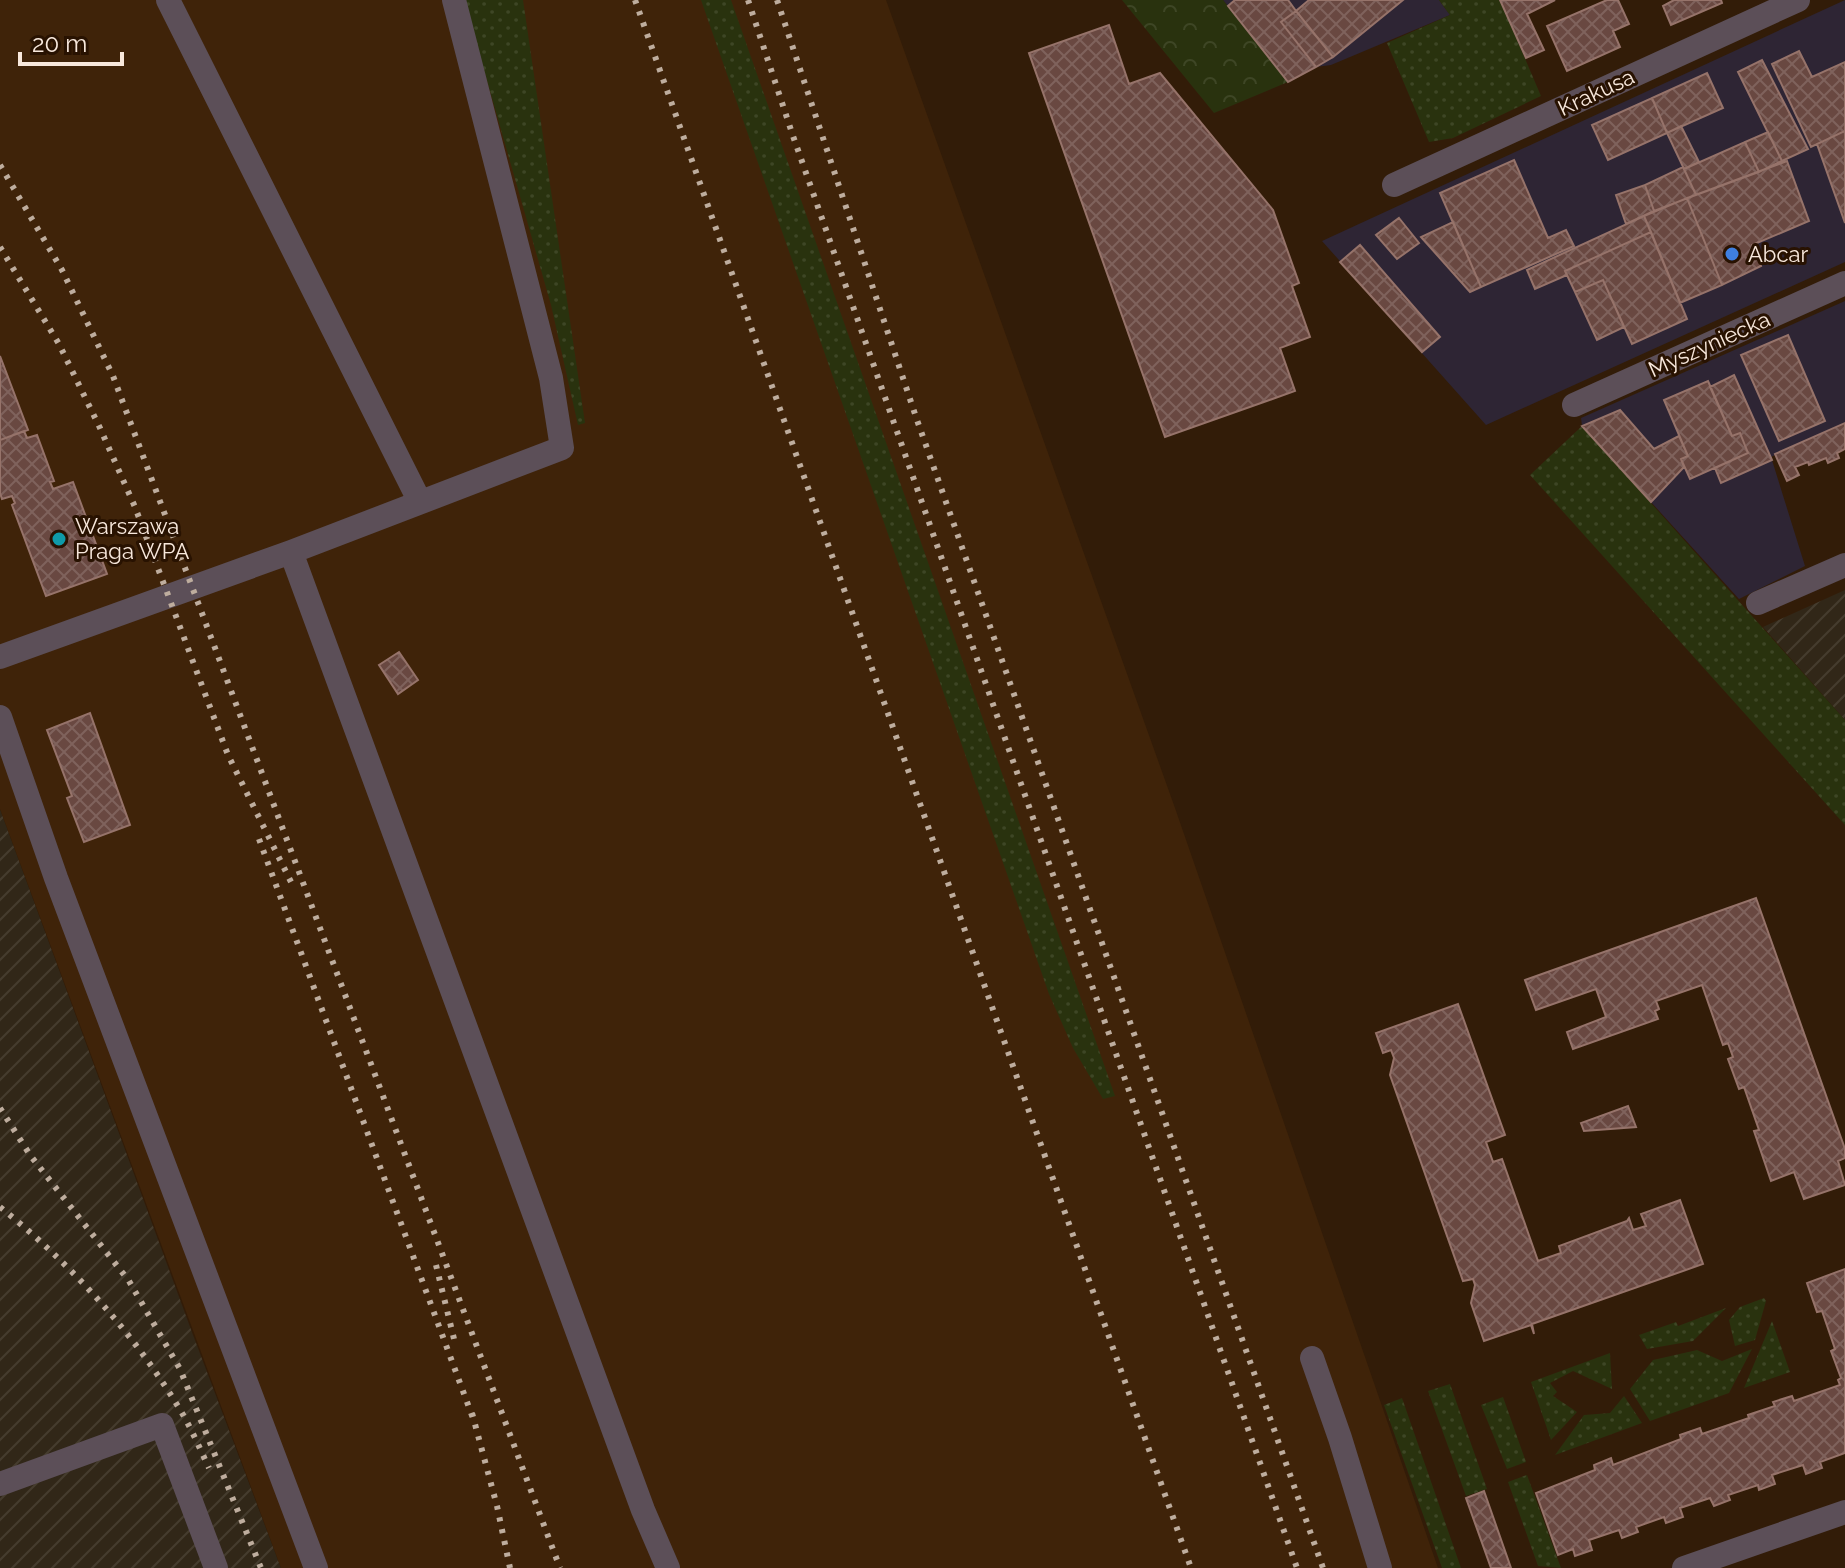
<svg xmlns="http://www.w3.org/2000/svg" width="1845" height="1568" viewBox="0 0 1845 1568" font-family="Raleway,sans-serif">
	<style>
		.commercial { fill: #2e2534 }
		.industrial { fill: url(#industrial-furrows) }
		.built { fill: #3f2309 }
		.grass { fill: url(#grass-dots) }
		.forest { fill: url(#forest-crowns) }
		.building { fill: url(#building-cross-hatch); stroke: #96736a; stroke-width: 2 }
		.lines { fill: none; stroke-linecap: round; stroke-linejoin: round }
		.minor { stroke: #5c4f58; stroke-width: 24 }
		.rail { stroke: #bead9e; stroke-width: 6; stroke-dasharray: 4 8; stroke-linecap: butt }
		.shop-dot { fill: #3f7fe0; stroke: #281201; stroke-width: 3 }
		.culture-dot { fill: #0f9aa8; stroke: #281201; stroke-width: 3 }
		.labels { text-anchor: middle; stroke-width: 6; stroke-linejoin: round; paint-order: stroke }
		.street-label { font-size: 22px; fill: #f8e8dc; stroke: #281201 }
		.poi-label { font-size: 22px; fill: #f8e8dc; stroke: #281201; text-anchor: start }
	</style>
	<defs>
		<pattern id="industrial-furrows" width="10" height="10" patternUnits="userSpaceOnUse" patternTransform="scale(2)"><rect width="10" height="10" fill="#312718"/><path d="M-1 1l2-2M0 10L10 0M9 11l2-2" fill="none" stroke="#453c2e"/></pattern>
		<pattern id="grass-dots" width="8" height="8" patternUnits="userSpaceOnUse" patternTransform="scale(2)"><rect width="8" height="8" fill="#29320e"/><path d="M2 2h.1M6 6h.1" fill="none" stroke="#3e4625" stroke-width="1.8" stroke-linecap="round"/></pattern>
		<pattern id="forest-crowns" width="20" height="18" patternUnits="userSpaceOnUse" patternTransform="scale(2)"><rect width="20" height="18" fill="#29320e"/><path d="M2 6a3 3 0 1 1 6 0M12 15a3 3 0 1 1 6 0" fill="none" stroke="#3e4625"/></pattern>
		<pattern id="building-cross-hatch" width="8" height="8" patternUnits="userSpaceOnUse" patternTransform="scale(2)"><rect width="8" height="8" fill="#694841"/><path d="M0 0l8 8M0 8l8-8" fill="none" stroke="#7f625c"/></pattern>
	</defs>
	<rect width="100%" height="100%" fill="#321c08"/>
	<path class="commercial" d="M1223 0H1439L1450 15 1331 65 1316 67 1288 82Z
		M1845 0V262L1486 425 1322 241Z
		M1845 301V423L1771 457 1805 566 1739 599 1582 426 1581 418Z"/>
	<path class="industrial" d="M1845 590V720L1763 627Z
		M0 809 193 1335 281 1568H0Z"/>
	<path class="built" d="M0 0H886L1175 808 1438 1568H281L0 809Z"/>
	<path class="grass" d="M464 0H523L585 423 578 425 551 305Z
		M701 0H731L1115 1096 1103 1099 1073 1048 1049 994Z
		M1439 0H1500L1541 96 1453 138 1429 142 1387 43 1450 15Z
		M1582 426 1845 720V825L1530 475Z
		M1764 1298 1766 1301 1755 1340 1735 1346 1729 1320 1740 1307Z
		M1726 1308 1693 1341 1647 1349 1639 1335 1676 1322 1678 1326Z
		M1772 1321 1790 1372 1744 1388Z
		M1752 1349 1729 1393 1650 1421 1630 1389 1653 1360 1697 1350 1722 1361Z
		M1610 1353 1612 1389 1573 1371 1550 1383 1557 1392 1553 1396 1577 1412 1551 1440 1531 1382Z
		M1450 1384 1487 1489 1466 1496 1428 1391Z
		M1624 1396 1642 1423 1555 1455 1584 1415 1610 1413Z
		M1503 1397 1526 1462 1507 1469 1481 1405Z
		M1402 1398 1461 1568H1442L1384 1405Z
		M1527 1475 1561 1568 1538 1566 1508 1482Z"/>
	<path class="forest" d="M1122 0H1223L1288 82 1214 113Z"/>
	<path class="building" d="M1235 0H1288L1296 11 1281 22 1316 67 1288 82 1228 6Z
		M1309 0H1403L1333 57 1296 11Z
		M1500 0H1555L1527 14 1544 50 1526 58Z
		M1607 0H1618L1629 24 1613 31 1620 47 1567 71 1547 26Z
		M1674 0H1721L1722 3 1671 25 1663 6Z
		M1296 11 1333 57 1316 67 1281 22Z
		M1109 25 1129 84 1160 73 1273 210 1299 283 1292 286 1310 337 1280 348 1295 391 1165 437 1029 53Z
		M1799 51 1812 77 1845 62V131L1811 147 1772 64Z
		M1762 60 1808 149 1782 161 1738 72Z
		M1707 73 1723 108 1667 133 1652 98Z
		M1652 98 1667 133 1608 160 1592 125Z
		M1681 126 1699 162 1684 169 1667 133Z
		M1845 131V223L1817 144Z
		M1768 132 1782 161 1759 172 1745 142Z
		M1745 142 1759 172 1696 195 1684 169Z
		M1514 160 1548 238 1566 230 1574 246 1481 287 1440 193Z
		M1787 161 1809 221 1752 245 1761 266 1722 285 1687 198Z
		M1683 167 1696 195 1654 211 1645 185Z
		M1645 185 1654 211 1626 224 1616 195Z
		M1687 198 1722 285 1680 303 1644 216Z
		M1644 216 1651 232 1565 271 1567 275 1535 289 1527 270Z
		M1399 218 1419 243 1397 259 1376 235Z
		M1453 222 1481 287 1470 292 1421 237Z
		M1651 232 1687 319 1632 344 1603 280 1575 292 1565 271Z
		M1360 245 1440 337 1422 352 1340 262Z
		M1603 280 1624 327 1597 340 1575 292Z
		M1788 335 1825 421 1779 441 1741 355Z
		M0 356 28 430 0 440Z
		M1734 375 1772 460 1721 483 1715 468 1748 453 1740 433 1732 436 1710 387Z
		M1708 381 1732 436 1740 433 1748 453 1690 479 1681 459 1688 456 1664 400Z
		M1620 410 1654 449 1679 436 1688 456 1681 459 1684 467 1651 502 1582 426Z
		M1845 423V449L1837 453 1839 458 1828 463 1826 458 1809 465 1808 462 1795 467 1799 475 1787 481 1775 454Z
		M24 431 27 438 37 435 54 481 50 482 53 489 73 482 107 574 46 596 12 505 15 503 12 496 2 499 0 493V440Z
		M399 652 418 680 398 694 379 665Z
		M90 713 130 825 84 842 67 798 72 796 47 730Z
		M1756 898 1845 1149V1158L1838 1161 1845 1185 1804 1199 1794 1172 1771 1181 1754 1131 1759 1130 1744 1087 1739 1089 1728 1059 1733 1057 1728 1043 1723 1045 1702 985 1656 1001 1659 1009 1655 1011 1658 1019 1573 1049 1567 1032 1606 1017 1596 989 1536 1010 1525 980Z
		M1458 1004 1505 1135 1486 1142 1493 1162 1502 1159 1538 1261 1561 1253 1559 1246 1627 1221 1629 1218 1633 1230 1646 1226 1641 1214 1680 1200 1703 1264 1532 1324 1534 1334 1531 1325 1484 1341 1471 1303 1475 1285 1473 1279 1463 1281 1390 1075 1394 1058 1391 1050 1383 1053 1376 1033Z
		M1628 1106 1636 1127 1584 1131 1581 1123Z
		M1845 1269V1453L1820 1462 1822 1468 1806 1474 1803 1465 1772 1475 1775 1484 1759 1490 1758 1485 1728 1495 1730 1500 1714 1506 1710 1498 1680 1508 1683 1517 1666 1523 1664 1517 1636 1527 1638 1532 1622 1538 1619 1530 1589 1540 1592 1550 1575 1556 1573 1549 1558 1555 1536 1493 1595 1470 1594 1465 1611 1458 1613 1465 1681 1439 1680 1435 1700 1428 1702 1434 1749 1418 1748 1415 1775 1406 1773 1402 1792 1396 1794 1401 1840 1385 1838 1380 1841 1378 1831 1351 1835 1349 1822 1311 1817 1312 1807 1283Z
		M1484 1491 1511 1568H1491L1466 1498Z"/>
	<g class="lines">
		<path class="minor" d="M168 0 420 502
			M1394 185 1798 0
			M1574 405 1845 283
			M291 552 643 1510 668 1568
			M1758 603 1845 565
			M0 657 291 552 562 448 551 378 454 0
			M0 717 56 878 316 1568
			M1312 1358 1340 1438 1380 1568
			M0 1484 162 1425 216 1568
			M1684 1568 1845 1512"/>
		<path class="rail" d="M635 0 1191 1568
			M748 0 793 136 1297 1568
			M777 0 917 420 1323 1568
			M0 165 62 270 113 376 560 1568
			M0 247 59 344 100 428 135 507 228 755 293 886
			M259 839 474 1421
			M0 1108 30 1155 129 1281 180 1369 261 1568
			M0 1207C71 1264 135 1334 182 1413 192 1430 200 1449 209 1468
			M436 1265 455 1343
			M472 1413 497 1506 510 1568"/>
	</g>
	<circle class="shop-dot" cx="1732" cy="254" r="8"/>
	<circle class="culture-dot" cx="59" cy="539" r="8"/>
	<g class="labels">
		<g class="street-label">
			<text transform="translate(1596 92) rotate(-25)" y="8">Krakusa</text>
			<text transform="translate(1709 344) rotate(-24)" y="8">Myszyniecka</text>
		</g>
		<g class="poi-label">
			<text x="1748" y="262">Abcar</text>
			<text x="75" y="534">Warszawa<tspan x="75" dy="25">Praga WPA</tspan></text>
		</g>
	</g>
	<path d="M20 52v12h102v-12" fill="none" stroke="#f8e8dc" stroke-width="4"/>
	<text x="32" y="52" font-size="24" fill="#f8e8dc" stroke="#281201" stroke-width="6" paint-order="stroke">20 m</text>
</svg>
